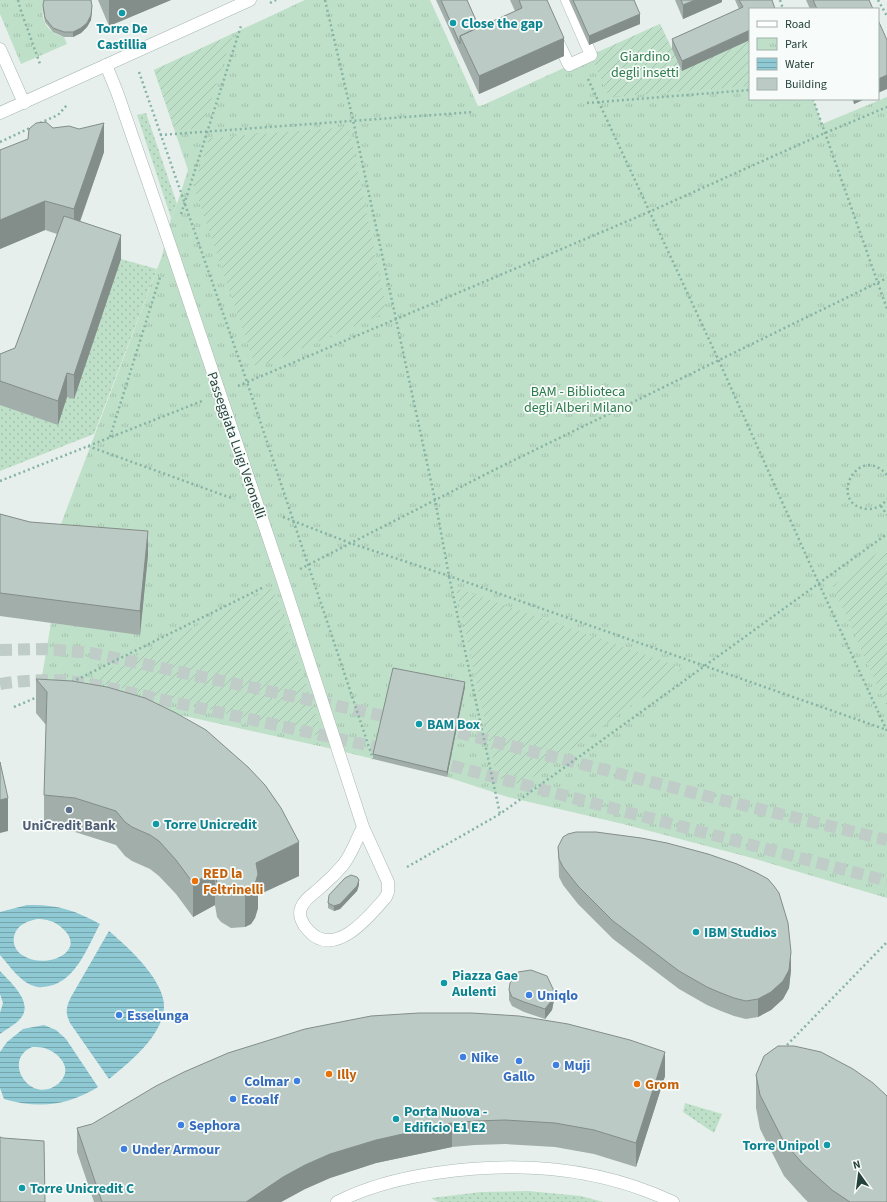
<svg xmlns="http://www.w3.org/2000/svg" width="887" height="1202" viewBox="0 0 887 1202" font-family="'Source Sans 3',sans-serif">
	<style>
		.grass { fill: url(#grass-dots) }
		.park { fill: url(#park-tufts) }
		.garden { fill: url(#garden-furrows) }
		.water { fill: url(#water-rules); fill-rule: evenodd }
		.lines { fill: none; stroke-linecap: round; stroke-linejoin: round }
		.secondary-tunnel { stroke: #bfccc8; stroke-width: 12; stroke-dasharray: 12 6; stroke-linecap: butt }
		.lane-casing { stroke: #a8b8b2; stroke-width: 13 }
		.street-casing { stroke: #a8b8b2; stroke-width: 13 }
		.path { stroke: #86b3a5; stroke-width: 2.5; stroke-dasharray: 2 3; stroke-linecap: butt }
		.lane { stroke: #fff; stroke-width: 12 }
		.street { stroke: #fff; stroke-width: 12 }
		.wall { fill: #a1aea9 }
		.shaded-wall { fill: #838d89 }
		.building { fill: #bbcac4; stroke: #838d89 }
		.culture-dot { fill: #0f9aa8; stroke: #f7fbf9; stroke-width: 1.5 }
		.service-dot { fill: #5c6f8a; stroke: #f7fbf9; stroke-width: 1.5 }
		.food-dot { fill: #e8710a; stroke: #f7fbf9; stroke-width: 1.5 }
		.shop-dot { fill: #3f7fe0; stroke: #f7fbf9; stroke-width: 1.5 }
		.labels { text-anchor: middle; stroke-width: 3.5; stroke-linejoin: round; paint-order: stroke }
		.culture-label { font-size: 14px; font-weight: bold; fill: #0d838f; stroke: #f7fbf9; text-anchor: start }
		.park-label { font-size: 14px; fill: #2d7a4b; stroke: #f7fbf9 }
		.street-label { font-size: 14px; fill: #24423a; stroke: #f7fbf9 }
		.service-label { font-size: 14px; font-weight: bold; fill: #4e5e75; stroke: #f7fbf9 }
		.food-label { font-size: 14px; font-weight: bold; fill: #c56008; stroke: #f7fbf9; text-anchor: start }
		.shop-label { font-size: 14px; font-weight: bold; fill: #366cbe; stroke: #f7fbf9; text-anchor: start }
	</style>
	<defs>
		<pattern id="grass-dots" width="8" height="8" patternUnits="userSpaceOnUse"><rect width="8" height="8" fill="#bfe0c8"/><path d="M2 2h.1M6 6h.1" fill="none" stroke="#a4c1ad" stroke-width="1.8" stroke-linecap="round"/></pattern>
		<pattern id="park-tufts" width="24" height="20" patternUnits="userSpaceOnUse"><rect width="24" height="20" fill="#bfe0c8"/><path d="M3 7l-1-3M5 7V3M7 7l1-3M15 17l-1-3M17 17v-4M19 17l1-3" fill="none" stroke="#a4c1ad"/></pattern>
		<pattern id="garden-furrows" width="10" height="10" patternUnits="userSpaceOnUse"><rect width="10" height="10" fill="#bfe0c8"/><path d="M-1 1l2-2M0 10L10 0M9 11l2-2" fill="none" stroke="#a4c1ad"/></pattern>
		<pattern id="water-rules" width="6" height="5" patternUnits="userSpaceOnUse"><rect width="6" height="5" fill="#8ec9d4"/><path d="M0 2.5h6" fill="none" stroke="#74a5ad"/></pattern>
	</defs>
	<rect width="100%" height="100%" fill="#e6efeb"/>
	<path class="grass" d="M146 113 177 204 171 218 137 115Z
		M121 259 157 269 94 434 0 471V405L67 397Z
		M685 1103 722 1114 714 1133 683 1112Z
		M528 1191 581 1196 603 1202H438L431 1198 481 1192Z"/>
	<path class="park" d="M0 0H46C37 17 47 33 64 37L67 44 21 64 0 14Z
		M305 0H430L478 106 483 105 660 24 682 70 750 40V99H813L822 124 887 97V898L752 858 623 824 508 797 447 777 465 687 376 747 373 759 337 750 91 695 40 688 51 623 140 634 148 555 52 548 162 256 171 218 177 204 188 170 154 70Z"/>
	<path class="garden" d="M660 24 682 70 750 40V86L609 97 591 55Z
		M233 34 202 128 175 130 154 70Z
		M349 127 387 312 256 368 194 187 209 138Z
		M887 546V707L833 586Z
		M273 588 324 737 87 680Z
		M456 588 683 668 522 785 497 778Z"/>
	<path class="water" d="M27 905C56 904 75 910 100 924 88 946 76 981 49 986 44 987 39 988 34 986 20 982 9 965 0 955V912ZM37 919C46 919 55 921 62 928 89 951 46 971 22 955 9 946 12 929 25 923 28 921 33 920 37 919Z
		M109 931C128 947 162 978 164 1004 165 1034 130 1062 109 1079L70 1023C65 1013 66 1007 71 997Z
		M0 971C10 982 35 1003 20 1019 15 1025 6 1029 0 1034V1013L3 1003 0 994Z
		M44 1025 56 1030 66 1039 98 1087C67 1106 39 1109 4 1099L0 1088V1052L7 1042 23 1029ZM32 1047C37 1047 43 1047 47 1049 60 1054 73 1069 60 1082 33 1108 0 1061 32 1047Z"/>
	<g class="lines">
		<path class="secondary-tunnel" d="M0 650 45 649 92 653 398 719
			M0 684C30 679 62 679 91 684L389 750
			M441 728 714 798 887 840
			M434 761 887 881"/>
		<defs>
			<path id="lane" d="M0 49 24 103
				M106 65 117 92 170 245 282 578 363 827 388 882V892L386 897C369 917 334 960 308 930 303 925 298 916 301 908 304 899 315 893 322 886 329 880 337 872 343 865 352 854 356 840 363 827"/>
			<path id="street" d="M557 40 569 65 591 55 567 0
				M0 113 250 0
				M337 1202C369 1186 401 1178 436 1173 516 1161 599 1167 673 1202"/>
		</defs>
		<use href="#lane" class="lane-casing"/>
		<use href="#street" class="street-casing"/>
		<path class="path" d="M18 0 21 11 40 64
			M325 0 353 120 435 500 449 576 500 814
			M780 0 783 9
			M878 0 887 16
			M270 3 276 0
			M139 72 247 382 373 759
			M588 79 719 361 814 573 887 731
			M813 99 887 309
			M587 103 750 90
			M40 123 58 115 67 105
			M160 135 474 112
			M0 142 32 127
			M181 214 241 26
			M238 386 649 212 825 133 887 107
			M110 437 160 277
			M88 446 234 499
			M887 475C857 441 826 506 868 509 876 509 883 505 887 499
			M0 481 202 401
			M881 506 887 515
			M283 517 350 543 449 576 887 730
			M300 569 498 468 887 278
			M72 682 264 587
			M14 707 40 696
			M407 867 500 814 887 534
			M787 1045 887 942"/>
		<use href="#lane" class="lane"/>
		<use href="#street" class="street"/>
	</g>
	<path class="wall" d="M98 0H171L109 26Z
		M436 0H467L479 27 515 11 510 0H547L564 56 479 94Z
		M569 0H634L640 24 589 45Z
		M675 0H722V2L683 19Z
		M735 0H772L682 71 672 49V39L739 9Z
		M806 0H869L873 9H810Z
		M43 5 92 11 91 20 87 27 81 33 73 37H64L53 32 45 22 43 10Z
		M852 99H865L854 104Z
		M53 128 104 152 80 222 121 259 74 399 67 397 58 425 0 405V354L15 348 57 234 45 230 0 249Z
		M0 514 148 555 140 635 0 616Z
		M36 679 299 876 258 895V908L255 918 251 924 245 927 231 928 221 922 217 917 215 905 193 917 176 894 159 876 150 869 132 861 125 856 116 845 75 832 44 829V795L46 725 36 713Z
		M465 687 447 777 373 759V754Z
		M558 847 791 970 789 988 783 999 771 1010 758 1017 746 1019 734 1016 721 1011 707 1005 679 989 613 939 578 904 563 885 559 877Z
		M359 885 357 891 340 909 334 911 328 908V903Z
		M509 990 554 1000 552 1010 545 1019 524 1012 512 1006 509 1000Z
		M756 1075 887 1202H808L803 1197 784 1176 760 1129 756 1108Z
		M665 1076 636 1167 594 1154 555 1147 505 1144 475 1145 452 1147 376 1163 330 1178 305 1189 281 1202H94L77 1152V1128Z"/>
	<path class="shaded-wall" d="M109 0H171L109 26Z
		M695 0H722V2L683 19V5Z
		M92 6 91 20 87 27 81 33 73 37V32Z
		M640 14V24L589 45V36Z
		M750 30V40L682 71V61Z
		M564 38V56L479 94V76Z
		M887 75V89L878 93V79Z
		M854 99H865L854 104Z
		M104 123V152L74 238V209Z
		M45 201V230L0 249V220Z
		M121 235V259L74 399V375Z
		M67 373V397L58 425V401Z
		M148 531V555L140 635V611Z
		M465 682V687L447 777V772Z
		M8 798V831L0 833V800Z
		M299 842V876L258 895V908L255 918 251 924 245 927V893L256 863Z
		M215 871V905L193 917V883Z
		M359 880V885L357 891 340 909 334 911V906Z
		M791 952V970L789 988 783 999 771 1010 758 1017V999Z
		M554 991V1000L552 1010 545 1019V1009Z
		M665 1052V1076L636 1167V1143Z
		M452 1123V1147L376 1163 330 1178 305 1189 281 1202H246L283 1177 305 1165 330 1154 376 1140Z"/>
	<path class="building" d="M44 0H91L92 6 91 15 87 23 81 28 73 32H64L53 28 45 18 43 5Z
		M441 0H467L479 27 460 36V44Z
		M519 0H547L564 38 479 76 460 36 522 8Z
		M573 0H634L640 14 589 36Z
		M681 0H695L683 5Z
		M739 0H772L775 9H750V30L682 61 672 39 743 7Z
		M813 0H869L873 9H817Z
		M878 20 887 40V75L878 79Z
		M46 122 53 128 69 126 79 129 104 123 74 209 45 201 0 220V150L28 139 29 129 36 123Z
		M64 216 121 235 74 375 67 373 58 401 0 381V354L15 348Z
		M0 514 30 522 148 531 140 611 0 593Z
		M393 668 465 682 447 772 373 754Z
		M36 679 72 681 107 687 145 698 176 713 206 730 248 767 265 785 281 808 299 842 256 863 258 874 255 884 251 890 245 893 231 894 221 888 217 883 215 871 193 883 176 860 159 841 150 835 132 827 125 822 116 811 75 798 44 795 47 692Z
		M0 762 8 798 0 800Z
		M576 832H596L641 838 667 843 708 854 737 864 757 873 768 879 774 886 779 893 788 923 791 952 789 970 783 981 771 992 758 999 746 1001 734 998 721 993 707 987 679 971 613 921 578 886 563 867 559 859 558 847 563 837 568 834Z
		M351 875 357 877 359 880 357 886 340 904 334 906 328 903 329 895 345 878Z
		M531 970 547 976 554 991 552 1000 545 1009 524 1002 512 997 509 990 510 983 518 972Z
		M419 1013H472L519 1016 568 1024 630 1040 665 1052 636 1143 594 1130 555 1123 505 1120 475 1121 452 1123 376 1140 330 1154 305 1165 283 1177 246 1202H102L77 1128 92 1124 156 1086 184 1072 228 1053 305 1029 371 1016Z
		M778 1046H794L821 1052 853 1069 873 1083 887 1096V1202H850L832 1190 803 1164 784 1142 760 1095 756 1075 764 1056Z
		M0 1137 3 1138 44 1141 45 1202H0Z"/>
	<g class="culture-dot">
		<circle cx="122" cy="13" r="4"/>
		<circle cx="453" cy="23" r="4"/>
		<circle cx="419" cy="724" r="4"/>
		<circle cx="156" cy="824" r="4"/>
		<circle cx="696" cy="932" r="4"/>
		<circle cx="444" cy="983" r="4"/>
		<circle cx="396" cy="1119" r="4"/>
		<circle cx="827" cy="1145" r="4"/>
		<circle cx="22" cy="1188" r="4"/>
	</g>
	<circle class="service-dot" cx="69" cy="810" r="4"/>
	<g class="food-dot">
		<circle cx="195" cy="881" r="4"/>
		<circle cx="329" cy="1074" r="4"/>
		<circle cx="637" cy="1084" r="4"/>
	</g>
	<g class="shop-dot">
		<circle cx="529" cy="995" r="4"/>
		<circle cx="119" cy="1015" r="4"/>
		<circle cx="463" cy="1057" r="4"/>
		<circle cx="519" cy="1061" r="4"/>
		<circle cx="556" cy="1065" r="4"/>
		<circle cx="297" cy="1081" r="4"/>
		<circle cx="233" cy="1099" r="4"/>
		<circle cx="181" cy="1125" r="4"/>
		<circle cx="124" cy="1149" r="4"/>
	</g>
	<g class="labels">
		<g class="culture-label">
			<text x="461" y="28">Close the gap</text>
			<text x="122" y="33" text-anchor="middle">Torre De<tspan x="122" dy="16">Castillia</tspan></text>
			<text x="427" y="729">BAM Box</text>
			<text x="164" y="829">Torre Unicredit</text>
			<text x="704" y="937">IBM Studios</text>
			<text x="452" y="980">Piazza Gae<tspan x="452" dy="16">Aulenti</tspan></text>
			<text x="404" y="1116">Porta Nuova -<tspan x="404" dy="16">Edificio E1 E2</tspan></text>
			<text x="819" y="1150" text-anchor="end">Torre Unipol</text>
			<text x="30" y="1193">Torre Unicredit C</text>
		</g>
		<g class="park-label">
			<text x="645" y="61">Giardino<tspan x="645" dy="16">degli insetti</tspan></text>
			<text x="578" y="396">BAM - Biblioteca<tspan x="578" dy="16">degli Alberi Milano</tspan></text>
		</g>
		<g class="street-label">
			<text transform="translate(237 445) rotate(71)" y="5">Passeggiata Luigi Veronelli</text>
		</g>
		<g class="service-label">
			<text x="69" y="830">UniCredit Bank</text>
		</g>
		<g class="food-label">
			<text x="203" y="878">RED la<tspan x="203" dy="16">Feltrinelli</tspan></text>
			<text x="337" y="1079">Illy</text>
			<text x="645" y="1089">Grom</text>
		</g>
		<g class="shop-label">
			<text x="537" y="1000">Uniqlo</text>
			<text x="127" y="1020">Esselunga</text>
			<text x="471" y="1062">Nike</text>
			<text x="564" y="1070">Muji</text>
			<text x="519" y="1081" text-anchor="middle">Gallo</text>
			<text x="289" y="1086" text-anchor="end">Colmar</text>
			<text x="241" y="1104">Ecoalf</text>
			<text x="189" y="1130">Sephora</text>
			<text x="132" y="1154">Under Armour</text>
		</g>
	</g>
	<rect x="749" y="8" width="130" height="92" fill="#f7fbf9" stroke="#a3b1ad"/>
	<rect x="757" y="21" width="20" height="6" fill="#ffffff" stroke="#a3b1ad"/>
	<text x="785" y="28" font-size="12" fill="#24423a">Road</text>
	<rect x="757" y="38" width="20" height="12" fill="url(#park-tufts)" stroke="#a3b1ad"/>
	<text x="785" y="48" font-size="12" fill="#24423a">Park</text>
	<rect x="757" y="58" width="20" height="12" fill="url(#water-rules)" stroke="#a3b1ad"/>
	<text x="785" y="68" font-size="12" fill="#24423a">Water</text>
	<rect x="757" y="78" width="20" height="12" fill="#bbcac4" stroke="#a3b1ad"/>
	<text x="785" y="88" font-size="12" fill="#24423a">Building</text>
	<g transform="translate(859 1174) rotate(346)" stroke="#f7fbf9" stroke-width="3" paint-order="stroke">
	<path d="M0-3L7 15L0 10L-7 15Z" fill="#24423a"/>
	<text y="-6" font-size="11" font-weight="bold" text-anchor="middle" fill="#24423a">N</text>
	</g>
</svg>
